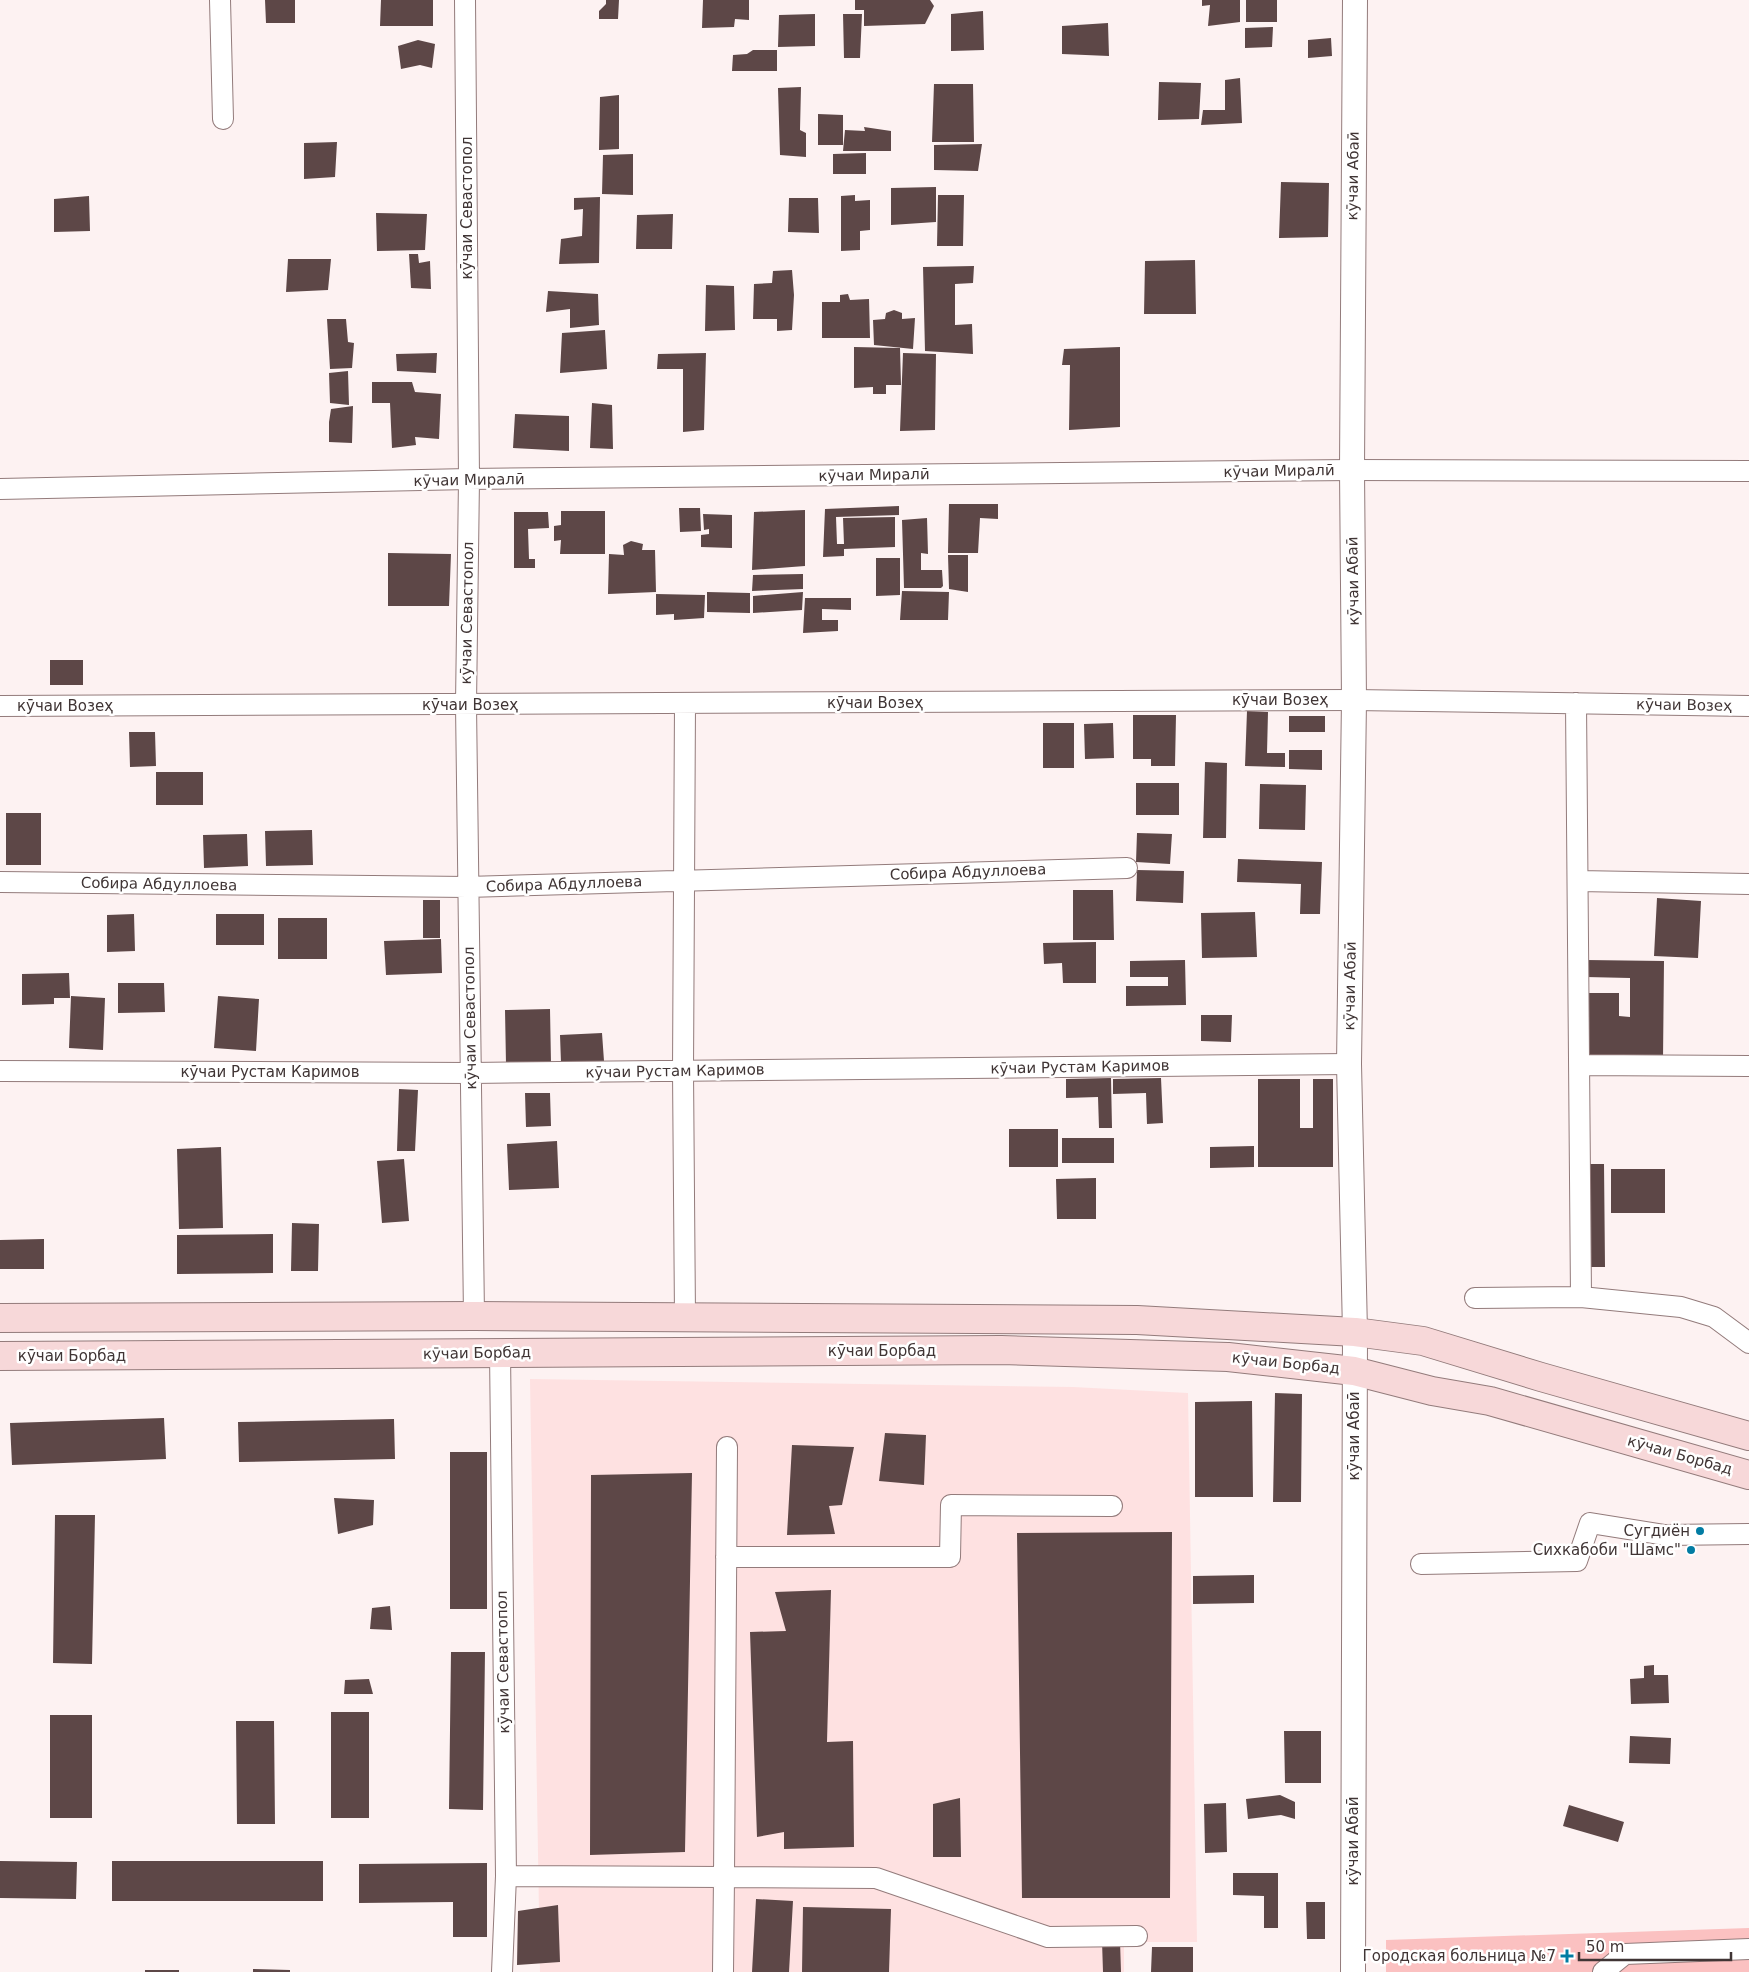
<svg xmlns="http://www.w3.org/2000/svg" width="1749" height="1972" viewBox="0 0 1749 1972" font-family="'DejaVu Sans',sans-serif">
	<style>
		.built { fill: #fee1e1 }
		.green { fill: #fbc1c1 }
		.building { fill: #5d4747 }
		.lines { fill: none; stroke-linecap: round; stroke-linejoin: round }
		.minor-casing { stroke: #937b7b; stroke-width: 22 }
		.tertiary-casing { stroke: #937b7b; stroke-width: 26 }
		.secondary-casing { stroke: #937b7b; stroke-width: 30 }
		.minor { stroke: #fff; stroke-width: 20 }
		.tertiary { stroke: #fff; stroke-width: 24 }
		.secondary { stroke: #f7d8d9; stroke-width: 28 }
		.poi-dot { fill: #027ca3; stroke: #fff; stroke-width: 2 }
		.labels { text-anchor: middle; stroke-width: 5; stroke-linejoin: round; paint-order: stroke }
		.street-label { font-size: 15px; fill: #403535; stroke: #fff }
		.poi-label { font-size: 15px; fill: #403535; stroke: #fff; text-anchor: end }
	</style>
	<rect width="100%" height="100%" fill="#fdf2f2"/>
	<path class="built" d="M530 1379 1073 1387 1188 1393 1197 1942H1124V1972H540Z"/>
	<path class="green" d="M1749 1928V1972H1386V1940Z"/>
	<path class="building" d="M265 0H295V23H266Z
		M381 0H433V26H380Z
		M606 0H619L618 19H599V11L606 4Z
		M703 0H749V20L735 19 734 27 702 28Z
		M855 0H930L934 6 925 24 864 26V10H855Z
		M1202 0H1240V22L1208 26 1210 5 1202 6Z
		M1246 0H1277V22H1246Z
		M983 11 984 50 951 51V14Z
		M815 14V46L778 47 779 15Z
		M843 14H862L860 58H844Z
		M1108 23 1109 56 1062 54V26Z
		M1273 27 1272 47 1245 48V28Z
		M1331 38 1332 56 1308 58V40Z
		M418 40 435 44 432 68 420 65 401 69 398 46Z
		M753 50H777V71H732L733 55 747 54Z
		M1240 78 1242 123 1201 125 1203 110H1225V80Z
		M1159 82 1201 83 1199 119 1158 120Z
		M934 84H973L974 142H932Z
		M801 87 800 130 806 133V157L780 155 778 88Z
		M619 95V149L599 150 600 97Z
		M818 114 843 115V145H818Z
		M864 127 891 131V151H843L845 130 865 131Z
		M337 142 335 177 304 179V143Z
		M982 144 978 171 934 170V145Z
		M866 153V174H833V154Z
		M633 154V195L602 194 603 155Z
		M1281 182 1329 183 1328 237 1279 238Z
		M936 187V222L891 225V188Z
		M855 195V201L870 200V230L860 231V250L841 251V196Z
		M938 195H964L963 246H937Z
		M89 196 90 231 54 232V199Z
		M600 197 599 263 559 264 561 239 582 236 583 209 574 210V198Z
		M789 198H818L819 233 788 232Z
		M376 213 427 214 425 250 377 251Z
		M673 214 672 249H636L637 215Z
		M409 254H418L419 263 430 261 431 289 411 288Z
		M288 259H331L328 290 286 292Z
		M1195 260 1196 314H1144L1145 261Z
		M974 266 973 283 955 284V325L972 324 973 354 925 351 923 267Z
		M792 270 794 295 792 330 777 331V319H753L754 284 772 283 773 271Z
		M706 285 734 286 735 330 705 331Z
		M548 291 598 294 599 325 570 328V309L546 312Z
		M848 294 850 300 869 299 870 338H822V302H840V295Z
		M894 310 902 313V319L915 318 913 349 874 345 873 320 885 319 886 313Z
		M327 319H346L348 342 354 343 352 368 330 369Z
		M605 330 607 369 560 373 562 333Z
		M854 347 900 348 901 385H886V394H873V387L854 388Z
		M1120 347V427L1069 430 1070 365H1062L1064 349Z
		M437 353 436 373 397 371 396 354Z
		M706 353 704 430 683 432V369H657L658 354Z
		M903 353 936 354 935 430 900 431Z
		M348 371 349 405 330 403 329 373Z
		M372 382H412L415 392 441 394 439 439 415 437 416 445 392 448 390 403H372Z
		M592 403 612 405 613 449 590 448Z
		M353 406 352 443 329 442V422L331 409Z
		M515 414 569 416V451L513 448Z
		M949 504H998V519L980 518 978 553H948Z
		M899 506V515L836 517 837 544H844L843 518 895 517V547L844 549V556L823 557 825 509Z
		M679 508H700L701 531 680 532Z
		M805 510V566L752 570 754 512Z
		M561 511H605V554H560L561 540 554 541V526L561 525Z
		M514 512H548L549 528 528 529 529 559H535V568H514Z
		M703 514 732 515V548L701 547V535L709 534V529L704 530Z
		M927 518 928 554 921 553V570H942L943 586 941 588H904L902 520Z
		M631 541 643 544 642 550H655L656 592 608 594 609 554 624 555 623 545Z
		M388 553 451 554 449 606H388Z
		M948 555H968V592L949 589Z
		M876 558H900V595L876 596Z
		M803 574V589L752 591 753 575Z
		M902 591 949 592 948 620H900Z
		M707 592 750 593V613L707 612Z
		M803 592 802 610 753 613V596Z
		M656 594 705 595 704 618 674 620V614L656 615Z
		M805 598H851V610L822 609V620H838V631L803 633Z
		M50 660H83V685H50Z
		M1247 711 1268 712 1267 753H1285V767L1245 766Z
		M1133 715H1176L1175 766H1151V759H1133Z
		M1289 716H1325V732H1289Z
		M1043 723H1074V768H1043Z
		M1113 723 1114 758 1085 759 1084 724Z
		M129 732H155L156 766 130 767Z
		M1289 750H1322V770L1289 769Z
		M1205 762 1227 763 1226 838H1203Z
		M156 772H203V805H156Z
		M1136 783H1179V815H1136Z
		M1260 784 1306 785 1305 830 1259 829Z
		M6 813H41V865H6Z
		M312 830 313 865 266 866 265 831Z
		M1137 833 1172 834 1170 864 1136 862Z
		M247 834 248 866 204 868 203 835Z
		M1238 859 1322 862 1320 914H1300L1301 884 1237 882Z
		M1137 870 1184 871 1183 903 1136 901Z
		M1073 890H1113L1114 940H1073Z
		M1657 898 1701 901 1698 958 1654 956Z
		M423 900H440V938H423Z
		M1255 912 1257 957 1202 958 1201 913Z
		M134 914 135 951 107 952V915Z
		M216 914H264V945H216Z
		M278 918H327V959H278Z
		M441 939 442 973 386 975 384 941Z
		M1096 942V983H1063L1062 963 1044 964 1043 943Z
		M1185 960 1186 1005 1126 1006V986H1168V977H1130V961Z
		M1586 960 1664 961 1663 1059 1583 1058 1584 993H1619V1016L1630 1017V978L1586 977Z
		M69 973 70 998H54V1004L22 1005V974Z
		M118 983H164L165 1012 118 1013Z
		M71 996 105 998 103 1050 69 1048Z
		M218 996 259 999 256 1051 214 1048Z
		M550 1009 551 1063 506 1064 505 1010Z
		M1201 1015H1232L1231 1042 1201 1041Z
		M602 1033 604 1061 561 1063 560 1035Z
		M1111 1078 1112 1128H1099L1098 1097 1066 1098V1079Z
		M1161 1078 1163 1123 1147 1124 1146 1093 1113 1094V1079Z
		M1258 1079H1300V1128H1313V1079H1333V1167H1258Z
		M399 1089 418 1090 415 1151H397Z
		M525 1093H550L551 1126 526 1127Z
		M1009 1129H1058V1167H1009Z
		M1062 1138H1114V1163H1062Z
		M557 1141 559 1188 509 1190 507 1144Z
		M1254 1146V1167L1210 1168V1147Z
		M221 1147 223 1228 179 1229 177 1149Z
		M404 1159 409 1221 382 1223 377 1161Z
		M1587 1164H1604L1605 1267H1587Z
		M1611 1169H1665V1213H1611Z
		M1096 1178V1219H1057L1056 1179Z
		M292 1223 319 1224 318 1271H291Z
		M273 1234V1273L177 1274V1235Z
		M44 1239V1269H0V1240Z
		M1275 1393 1302 1394 1301 1502H1273Z
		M1252 1401 1253 1497H1195V1402Z
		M164 1418 166 1459 12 1465 10 1423Z
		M394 1419 395 1459 239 1462 238 1422Z
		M885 1433 926 1435 924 1485 879 1481Z
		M792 1445 854 1447 842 1505 829 1506 835 1534 787 1535Z
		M450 1452H487V1609H450Z
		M692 1473 685 1852 590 1855 591 1475Z
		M334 1498 374 1500 373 1525 338 1534Z
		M55 1515H95L92 1664 53 1663Z
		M1172 1532 1170 1898H1022L1017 1533Z
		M1254 1575V1603L1193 1604V1576Z
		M831 1590 827 1742 853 1741 854 1847 784 1849V1832L757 1837 750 1632 786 1631 775 1592Z
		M390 1606 392 1630 370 1629 372 1608Z
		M451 1652H485L483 1810 449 1809Z
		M1654 1665V1675H1668L1669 1703 1631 1704 1630 1679 1644 1678V1666Z
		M369 1679 373 1694H344L345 1680Z
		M331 1712H369V1818H331Z
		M50 1715H92V1818H50Z
		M236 1721H274L275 1824H237Z
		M1284 1731H1321V1783H1285Z
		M1630 1736 1671 1738 1670 1764 1629 1763Z
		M1280 1795 1295 1802V1819L1281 1815 1248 1819 1246 1799Z
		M960 1798 961 1857H933V1804Z
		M1226 1803 1227 1852 1205 1853 1204 1804Z
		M1569 1805 1624 1822 1618 1842 1563 1826Z
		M0 1861 77 1862 76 1899 0 1898Z
		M112 1861H323V1901H112Z
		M487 1863V1937H453V1902L359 1903V1864Z
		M1233 1873H1278V1928H1264V1896L1233 1895Z
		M756 1899 793 1901 789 1972H752Z
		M1306 1902H1325V1939H1307Z
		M558 1905 560 1962 517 1965 518 1911Z
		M803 1907 891 1909 889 1972H802Z
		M1102 1941H1120L1121 1972H1103Z
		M1152 1947H1193V1972H1151Z
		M253 1969 290 1970V1972H253Z
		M145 1970H179V1972H145Z"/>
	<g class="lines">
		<defs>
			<path id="minor" d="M220 0 223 119
				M465 0 469 479 466 705 474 1316
				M0 489 469 479 1352 470 1749 471
				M1576 703 1581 1297
				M685 704 683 1071 685 1317
				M0 706 1354 700 1749 706
				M1578 881 1749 884
				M0 882 467 887 1127 868
				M1580 1065 1749 1066
				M0 1071 471 1073 1349 1064
				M1475 1298 1581 1297 1681 1307 1714 1317 1749 1343
				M500 1352 506 1876 502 1972
				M726 1557H950L951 1505 1112 1506
				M1421 1564 1577 1561 1590 1523 1665 1535 1749 1534
				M506 1876 724 1877 727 1447
				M723 1972 724 1877 876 1878 1048 1937 1137 1936
				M1603 1972 1625 1954 1749 1949"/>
			<path id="tertiary" d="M1353 1972 1355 1332 1349 1064 1354 700 1352 470 1355 0"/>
			<path id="secondary" d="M0 1318 474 1316 1137 1320 1355 1332 1423 1341 1541 1377 1749 1436
				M0 1356 1001 1350 1228 1357 1354 1371 1432 1391 1490 1401 1749 1475"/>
		</defs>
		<use href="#minor" class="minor-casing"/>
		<use href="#tertiary" class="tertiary-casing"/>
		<use href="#secondary" class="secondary-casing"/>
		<use href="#minor" class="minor"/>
		<use href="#tertiary" class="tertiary"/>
		<use href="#secondary" class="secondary"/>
	</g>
	<g class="poi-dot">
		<circle cx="1700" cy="1531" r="5"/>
		<circle cx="1691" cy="1550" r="5"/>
		<path d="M1564.5 1948.5h5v5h5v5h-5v5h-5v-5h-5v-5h5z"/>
	</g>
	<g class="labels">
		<g class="street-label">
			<text transform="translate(1353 176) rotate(-89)" y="5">кӯчаи Абаӣ</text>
			<text transform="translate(467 208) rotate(-90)" y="5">кӯчаи Севастопол</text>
			<text transform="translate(1279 471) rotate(-1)" y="5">кӯчаи Миралӣ</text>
			<text transform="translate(874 475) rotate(-1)" y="5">кӯчаи Миралӣ</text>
			<text transform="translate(469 480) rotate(-1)" y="5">кӯчаи Миралӣ</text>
			<text transform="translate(1353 581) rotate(-91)" y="5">кӯчаи Абаӣ</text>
			<text transform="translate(467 613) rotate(-89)" y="5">кӯчаи Севастопол</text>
			<text x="1280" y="705">кӯчаи Возеҳ</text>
			<text x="875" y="708">кӯчаи Возеҳ</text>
			<text x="470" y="710">кӯчаи Возеҳ</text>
			<text transform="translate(1684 705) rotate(1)" y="5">кӯчаи Возеҳ</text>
			<text x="65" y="711">кӯчаи Возеҳ</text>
			<text transform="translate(968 872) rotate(-2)" y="5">Собира Абдуллоева</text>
			<text transform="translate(159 884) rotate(1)" y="5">Собира Абдуллоева</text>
			<text transform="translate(564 884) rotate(-2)" y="5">Собира Абдуллоева</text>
			<text transform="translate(1350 986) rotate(-89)" y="5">кӯчаи Абаӣ</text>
			<text transform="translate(470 1018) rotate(-91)" y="5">кӯчаи Севастопол</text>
			<text transform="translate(1080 1067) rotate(-1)" y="5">кӯчаи Рустам Каримов</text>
			<text transform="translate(675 1071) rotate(-1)" y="5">кӯчаи Рустам Каримов</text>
			<text x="270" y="1077">кӯчаи Рустам Каримов</text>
			<text x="882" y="1356">кӯчаи Борбад</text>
			<text transform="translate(477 1353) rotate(-1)" y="5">кӯчаи Борбад</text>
			<text x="72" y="1361">кӯчаи Борбад</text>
			<text transform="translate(1286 1363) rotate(6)" y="5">кӯчаи Борбад</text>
			<text transform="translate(1354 1436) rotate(-90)" y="5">кӯчаи Абаӣ</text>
			<text transform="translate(1680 1455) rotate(16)" y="5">кӯчаи Борбад</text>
			<text transform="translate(503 1662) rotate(-91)" y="5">кӯчаи Севастопол</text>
			<text transform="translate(1353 1841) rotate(-90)" y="5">кӯчаи Абаӣ</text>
		</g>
		<g class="poi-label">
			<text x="1690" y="1536">Сугдиён</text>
			<text x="1681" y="1555">Сихкабоби "Шамс"</text>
			<text x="1556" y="1961">Городская больница №7</text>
		</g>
	</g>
	<path d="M1579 1952v8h152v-8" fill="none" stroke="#403535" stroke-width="2.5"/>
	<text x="1586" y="1952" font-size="15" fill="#403535" stroke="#ffffff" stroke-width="4" paint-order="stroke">50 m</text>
</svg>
